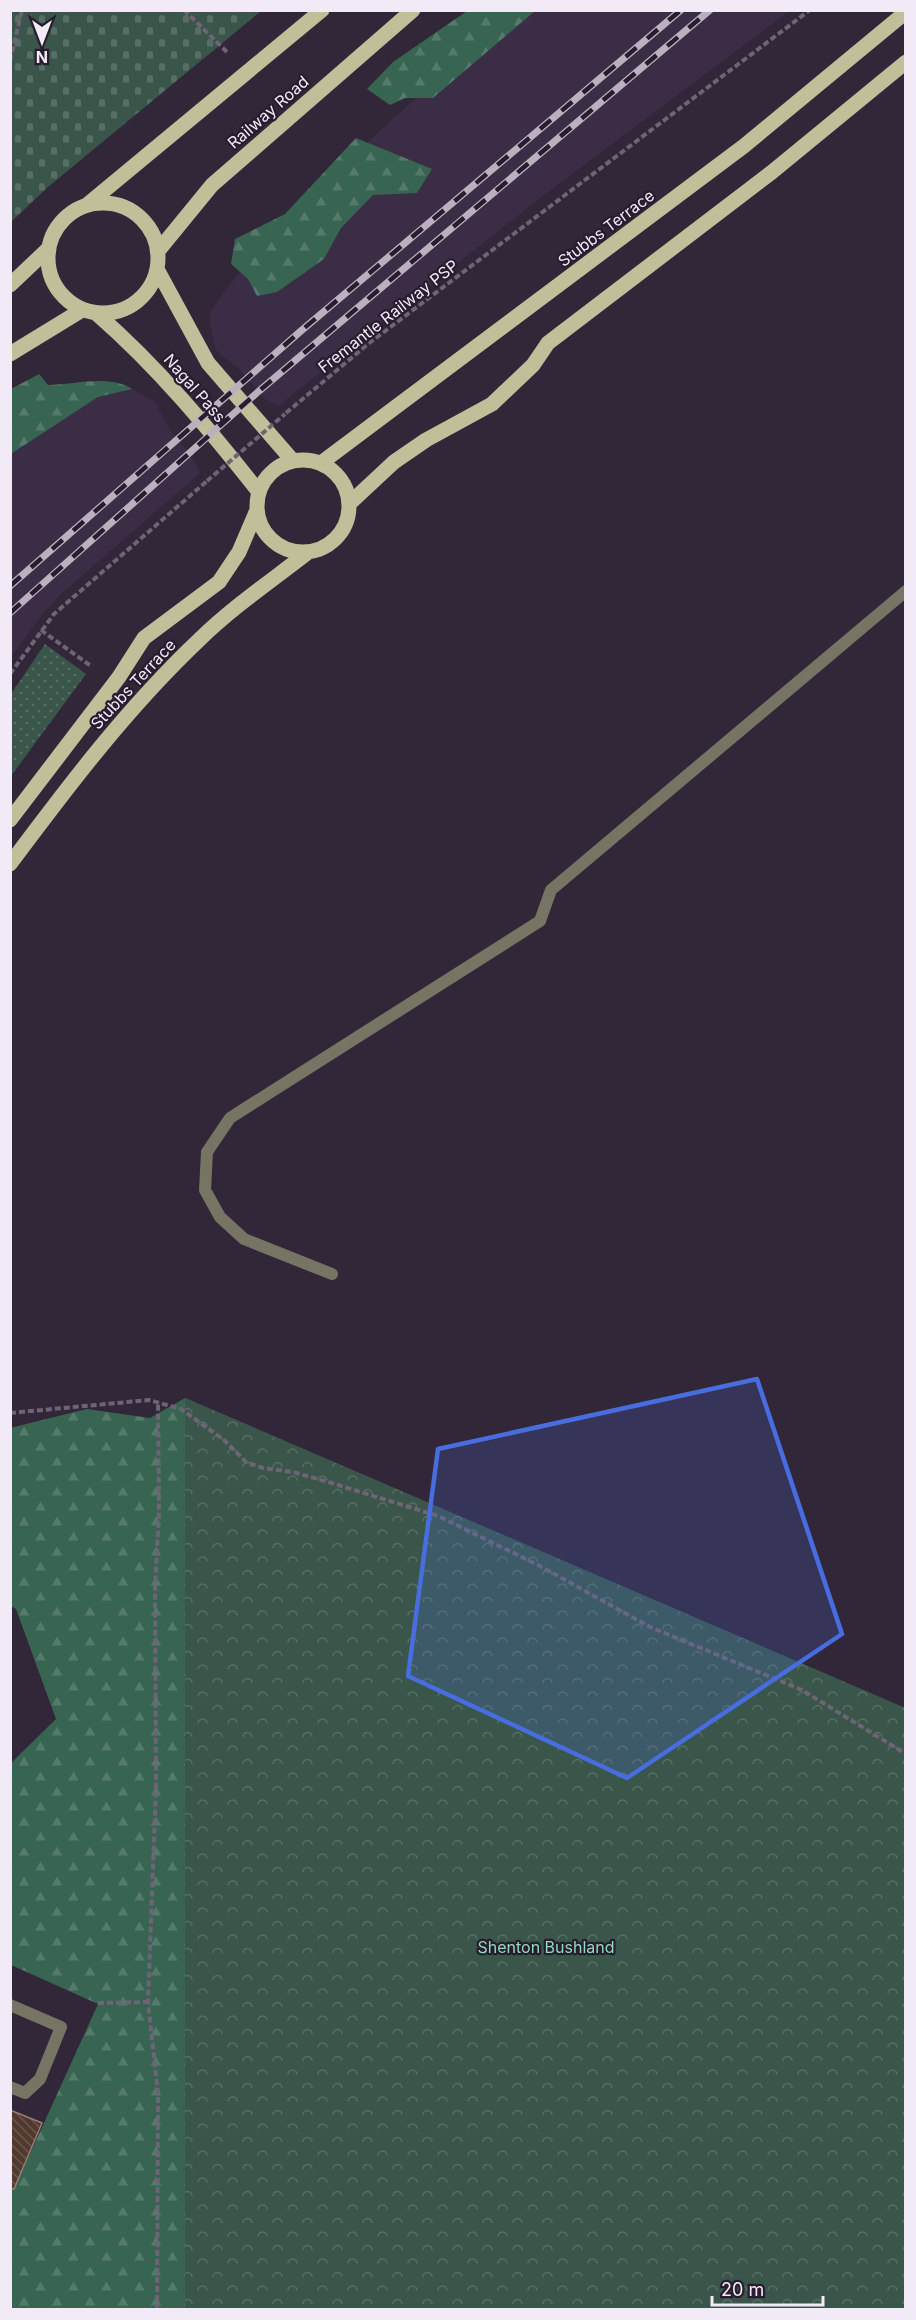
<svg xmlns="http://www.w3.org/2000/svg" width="916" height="2320" viewBox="0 0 916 2320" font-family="Inter,sans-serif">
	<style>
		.built { fill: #3c2d46 }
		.grass { fill: url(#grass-dots) }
		.forest { fill: url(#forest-firs) }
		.cemetery { fill: url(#cemetery-stones) }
		.park { fill: url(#park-crowns) }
		.building { fill: url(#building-back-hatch); stroke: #987d71; stroke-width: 1.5 }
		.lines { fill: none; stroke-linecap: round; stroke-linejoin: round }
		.path { stroke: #6e6475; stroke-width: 4; stroke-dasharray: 6 3; stroke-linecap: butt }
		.lane { stroke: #767563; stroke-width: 12 }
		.primary { stroke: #c1bf9a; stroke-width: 15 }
		.rail-casing { stroke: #bab1bf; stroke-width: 7 }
		.rail { stroke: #281d2f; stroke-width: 4.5; stroke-dasharray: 14; stroke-linecap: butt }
		.path-bridge { stroke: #6e6475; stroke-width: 4; stroke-dasharray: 6 3; stroke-linecap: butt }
		.marked { fill: #486dde; fill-opacity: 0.2; stroke: #486dde; stroke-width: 4.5; stroke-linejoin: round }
		.labels { text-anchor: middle; stroke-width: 4.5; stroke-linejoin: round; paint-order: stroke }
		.street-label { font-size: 16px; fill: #f2eaf7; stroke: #281d2f }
		.park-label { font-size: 16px; fill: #90dbba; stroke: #281d2f }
	</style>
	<defs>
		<pattern id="grass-dots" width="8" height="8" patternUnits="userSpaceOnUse" patternTransform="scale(1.5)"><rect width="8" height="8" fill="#3a564a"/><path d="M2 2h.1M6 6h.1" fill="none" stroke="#576e65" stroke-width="1.8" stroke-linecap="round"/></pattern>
		<pattern id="forest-firs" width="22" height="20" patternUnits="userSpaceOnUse" patternTransform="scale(1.5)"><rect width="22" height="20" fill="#386452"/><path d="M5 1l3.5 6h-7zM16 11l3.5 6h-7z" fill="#557a6c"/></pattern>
		<pattern id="cemetery-stones" width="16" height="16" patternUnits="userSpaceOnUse" patternTransform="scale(1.5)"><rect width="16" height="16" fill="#3a564a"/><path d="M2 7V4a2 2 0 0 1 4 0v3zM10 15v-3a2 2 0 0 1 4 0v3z" fill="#576e65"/></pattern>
		<pattern id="park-crowns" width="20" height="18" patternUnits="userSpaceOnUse" patternTransform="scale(1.5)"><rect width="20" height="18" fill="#3a564a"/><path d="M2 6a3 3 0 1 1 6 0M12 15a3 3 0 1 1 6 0" fill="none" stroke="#576e65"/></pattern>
		<pattern id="building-back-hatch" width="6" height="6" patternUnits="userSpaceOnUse" patternTransform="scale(1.5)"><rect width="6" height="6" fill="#50392e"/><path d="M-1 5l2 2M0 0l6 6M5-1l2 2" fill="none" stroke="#6a564d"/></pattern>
	</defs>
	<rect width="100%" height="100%" fill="#322639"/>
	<path class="built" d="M511 11H789L540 198 278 406 265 399 239 369 216 350 210 326 211 311 220 297 277 225Z
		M132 389 154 401 170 430 194 460 200 473 61 594 45 611 11 657V454L98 397Z"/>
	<path class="grass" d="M45 644 86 674 11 776V694Z"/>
	<path class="forest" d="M467 11H535L433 98H405L390 105 367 89 393 62Z
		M356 138 432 169 417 193 373 195 341 228 324 259 277 292 257 296 248 279 231 264 235 239 285 214Z
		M39 374 48 385C74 385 109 374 132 389L98 397 11 454V389Z
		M185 1398 905 1708V2309H11V2188L14 2189 98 2004 11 1965V1763L56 1719 16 1609 11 1606 10 1428 87 1409 150 1418Z"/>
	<path class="cemetery" d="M11 10H261V11L48 187 11 222Z"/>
	<path class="park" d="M185 1398 905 1708V2309H185Z"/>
	<path class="building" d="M10 2110 42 2123 14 2189 10 2188Z"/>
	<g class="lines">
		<path class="path" d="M184 10 229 54
			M10 61 22 10
			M286 413 368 344 810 10
			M41 630 91 666
			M10 674 54 614 207 481
			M10 1413 149 1400 181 1409 224 1440 246 1462 263 1468 293 1472 325 1481 438 1516 540 1566 650 1627 802 1690 906 1754
			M98 2003 148 2002
			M157 2310 158 2094 148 2002 156 1787 155 1586 159 1513 158 1402"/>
		<path class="lane" d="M332 1274 244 1239 220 1217 205 1190 207 1152 230 1118 540 921 551 890 906 591
			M10 2005 61 2027 40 2079 25 2093 10 2087"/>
		<path class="primary" d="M48 258a55 55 0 1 1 110 0a55 55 0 1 1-110 0Z
			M88 204 322 10
			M158 251 212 185 413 10
			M157 269 208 363 293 461
			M10 285 48 249
			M97 314C158 367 209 429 259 492
			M10 354 82 310
			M257 506a46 46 0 1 1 92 0a46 46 0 1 1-92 0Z
			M321 463 744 146 906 12
			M350 503 394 462 426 440 492 404 533 365 548 343 772 172 906 62
			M10 820 119 677 144 638 219 582 239 552 257 510
			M10 864C69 785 128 707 200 639 233 607 271 581 307 553"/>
		<defs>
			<path id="rail" d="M10 586 302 330 681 10
				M10 613 259 391 710 10"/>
		</defs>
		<use href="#rail" class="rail-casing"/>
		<use href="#rail" class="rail"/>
		<path class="path-bridge" d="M207 481 285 414"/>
	</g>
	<path class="marked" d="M757 1379 842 1634 627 1778 408 1676 438 1449Z"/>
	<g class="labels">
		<g class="street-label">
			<text transform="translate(268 112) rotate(-41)" y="6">Railway Road</text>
			<text transform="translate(606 228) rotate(-37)" y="6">Stubbs Terrace</text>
			<text transform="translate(388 316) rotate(-38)" y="6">Fremantle Railway PSP</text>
			<text transform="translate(195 388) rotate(49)" y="6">Nagal Pass</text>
			<text transform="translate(133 684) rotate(-47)" y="6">Stubbs Terrace</text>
		</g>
		<g class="park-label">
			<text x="546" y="1953">Shenton Bushland</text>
		</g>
	</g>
	<rect width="916" height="2320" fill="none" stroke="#f2eaf7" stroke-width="24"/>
	<g transform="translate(42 42) rotate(180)" stroke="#281d2f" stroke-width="4.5" paint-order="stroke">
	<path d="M0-4.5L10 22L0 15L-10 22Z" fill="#f2eaf7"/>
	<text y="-9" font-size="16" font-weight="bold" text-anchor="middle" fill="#f2eaf7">N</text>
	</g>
	<path d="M712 2296v9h111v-9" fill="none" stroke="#f2eaf7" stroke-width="3"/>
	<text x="721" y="2296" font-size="18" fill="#f2eaf7" stroke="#281d2f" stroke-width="4.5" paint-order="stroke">20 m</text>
</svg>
